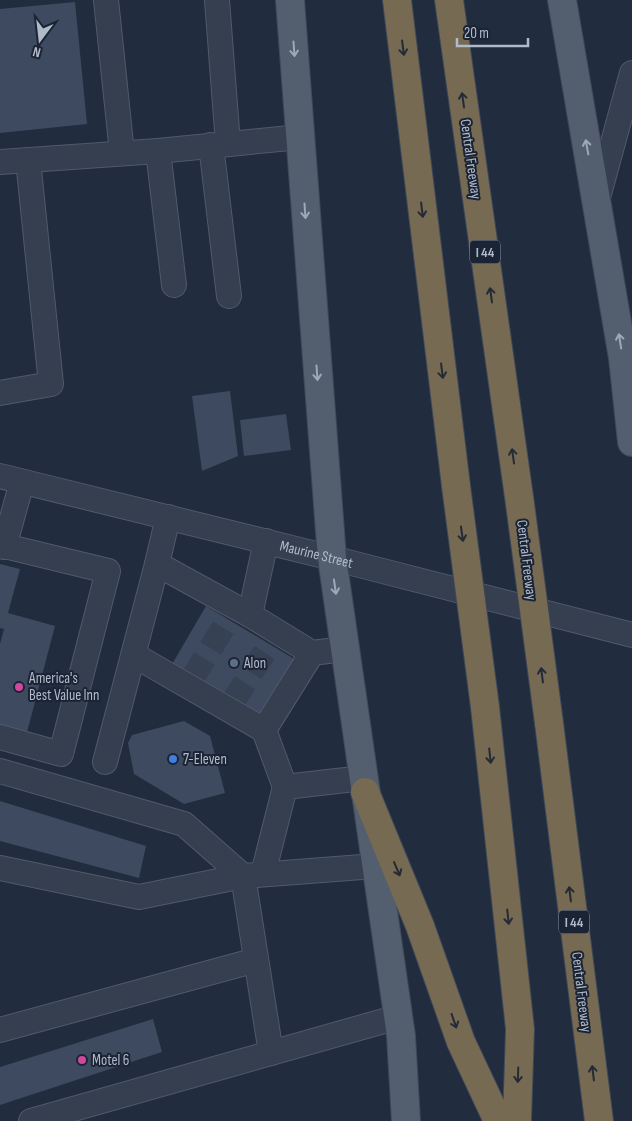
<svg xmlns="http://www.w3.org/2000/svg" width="632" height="1121" viewBox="0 0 632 1121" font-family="'Sofia Sans Condensed',sans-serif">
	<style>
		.building { fill: #3d4a5f }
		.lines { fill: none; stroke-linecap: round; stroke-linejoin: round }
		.minor-tunnel { stroke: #374154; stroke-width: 24; stroke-dasharray: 24 12; stroke-linecap: butt }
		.minor-casing { stroke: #515a6a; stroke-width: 26 }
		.major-casing { stroke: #3f4858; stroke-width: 30 }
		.highway-casing { stroke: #3e4757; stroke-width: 30 }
		.minor { stroke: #353f4f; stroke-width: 24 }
		.major { stroke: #535e6f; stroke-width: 28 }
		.highway { stroke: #766a52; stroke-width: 28 }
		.highway-bridge-casing { stroke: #3e4757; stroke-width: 30; stroke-linecap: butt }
		.highway-bridge { stroke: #766a52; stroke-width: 28 }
		.oneway { stroke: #242b37 }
		.oneway2 { stroke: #9ea8b8 }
		.service-dot { fill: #5c6f8a; stroke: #1b2434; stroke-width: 2 }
		.hotel-dot { fill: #d1479c; stroke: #1b2434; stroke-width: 2 }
		.shop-dot { fill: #3f7fe0; stroke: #1b2434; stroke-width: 2 }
		.labels { text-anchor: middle; stroke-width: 4; stroke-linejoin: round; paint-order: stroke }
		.shield { fill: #1b2434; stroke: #848d9d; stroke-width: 1 }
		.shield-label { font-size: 14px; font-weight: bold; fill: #b1baca }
		.street-label { font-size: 15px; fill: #b1baca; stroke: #1b2434 }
		.poi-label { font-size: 15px; fill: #b1baca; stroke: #1b2434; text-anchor: start }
	</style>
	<rect width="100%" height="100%" fill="#212c3f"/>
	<path class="building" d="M75 2 87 124 0 133V9Z
		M230 391 238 456 202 471 192 396Z
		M286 414 291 450 244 456 240 420Z
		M0 564 20 569 8 613 55 626 26 736 0 730V644L4 629 0 628Z
		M206 606 296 660 261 719 171 666Z
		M184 721 210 736 225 793 184 804 134 774 128 743 132 735Z
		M0 801 146 846 139 878 0 841Z
		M153 1019 162 1052 0 1105V1067Z"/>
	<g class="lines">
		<path class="minor-tunnel" d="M192 679 228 620
			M232 703 270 644"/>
		<defs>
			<g id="minor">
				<path d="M106 0 122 153"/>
				<path d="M217 0 228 144"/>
				<path d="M211 145 229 296"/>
				<path d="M158 151 174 285"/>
				<path d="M0 162 158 151 300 137"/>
				<path d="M597 201 632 73"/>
				<path d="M0 393 51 384 28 160"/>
				<path id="s1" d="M0 476 332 558 632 635"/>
				<path d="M168 517 157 564 250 615 312 653 344 649"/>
				<path d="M0 545 108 571 61 754 0 737"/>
				<path d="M4 547 22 482"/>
				<path d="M250 615 266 541"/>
				<path d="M134 655 264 730 285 787"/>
				<path d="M264 730 312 653"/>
				<path d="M105 762 157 564"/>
				<path d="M0 771 184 824 243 876 375 866"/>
				<path d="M0 868 139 897 243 876 271 1053"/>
				<path d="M263 874 285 787 363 778"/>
				<path d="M0 1030 256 960"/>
				<path d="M31 1121 398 1017"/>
			</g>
			<path id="major" d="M290 0 332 558 401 1036 406 1121
				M562 0 623 358 632 442"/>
			<path id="highway" d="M397 0 456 486
				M449 0 520 504
				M485 707 520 1029 517 1121
				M549 723 599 1121
				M365 792 420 926 461 1042 498 1121"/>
		</defs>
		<use href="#minor" class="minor-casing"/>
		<use href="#major" class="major-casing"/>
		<use href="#highway" class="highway-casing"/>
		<use href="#minor" class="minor"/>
		<use href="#major" class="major"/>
		<use href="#highway" class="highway"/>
		<defs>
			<path id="highway-bridge" d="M456 486 485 707
				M520 504 549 723"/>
		</defs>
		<use href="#highway-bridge" class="highway-bridge-casing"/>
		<use href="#highway-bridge" class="highway-bridge"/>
	</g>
	<defs><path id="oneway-shaft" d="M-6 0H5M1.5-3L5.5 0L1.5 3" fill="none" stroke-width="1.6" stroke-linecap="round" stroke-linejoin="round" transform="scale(1.25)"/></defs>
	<g class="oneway">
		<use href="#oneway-shaft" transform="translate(403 48) rotate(83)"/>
		<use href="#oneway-shaft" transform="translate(463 100) rotate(-98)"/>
		<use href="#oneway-shaft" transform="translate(422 210) rotate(83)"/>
		<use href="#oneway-shaft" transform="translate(491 295) rotate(-98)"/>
		<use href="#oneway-shaft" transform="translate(442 371) rotate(83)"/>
		<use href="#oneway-shaft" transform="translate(513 456) rotate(-98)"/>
		<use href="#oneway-shaft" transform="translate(462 534) rotate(82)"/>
		<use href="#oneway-shaft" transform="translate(542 675) rotate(-97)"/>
		<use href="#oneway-shaft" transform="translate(490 756) rotate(84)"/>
		<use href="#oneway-shaft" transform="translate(397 869) rotate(67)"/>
		<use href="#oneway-shaft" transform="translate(570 894) rotate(-97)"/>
		<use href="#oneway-shaft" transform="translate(508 917) rotate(84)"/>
		<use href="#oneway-shaft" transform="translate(454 1021) rotate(71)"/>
		<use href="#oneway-shaft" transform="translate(593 1073) rotate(-97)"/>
		<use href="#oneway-shaft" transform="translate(518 1075) rotate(92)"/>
	</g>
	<g class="oneway2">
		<use href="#oneway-shaft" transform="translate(294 49) rotate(86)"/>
		<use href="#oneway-shaft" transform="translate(587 147) rotate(-100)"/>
		<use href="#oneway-shaft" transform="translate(305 211) rotate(86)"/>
		<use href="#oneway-shaft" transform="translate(620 341) rotate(-99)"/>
		<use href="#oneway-shaft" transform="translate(317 373) rotate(86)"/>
		<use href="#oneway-shaft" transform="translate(335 587) rotate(82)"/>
	</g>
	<circle class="service-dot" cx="234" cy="663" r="5"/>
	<g class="hotel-dot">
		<circle cx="19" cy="687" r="5"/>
		<circle cx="82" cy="1060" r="5"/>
	</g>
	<circle class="shop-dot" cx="173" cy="759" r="5"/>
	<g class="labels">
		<g class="shield">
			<rect x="470" y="240.5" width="30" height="23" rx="4"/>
			<rect x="559" y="910.5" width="30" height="23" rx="4"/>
		</g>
		<g class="shield-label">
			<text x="485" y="257">I 44</text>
			<text x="574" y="927">I 44</text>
		</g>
		<g class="street-label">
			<text transform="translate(471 159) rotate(82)" y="5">Central Freeway</text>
			<text dy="5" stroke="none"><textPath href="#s1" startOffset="326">Maurine Street</textPath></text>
			<text transform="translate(527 560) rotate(83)" y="5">Central Freeway</text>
			<text transform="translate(582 992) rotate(83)" y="5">Central Freeway</text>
		</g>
		<g class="poi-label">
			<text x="244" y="668">Alon</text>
			<text x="29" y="683">America's<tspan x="29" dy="17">Best Value Inn</tspan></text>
			<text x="183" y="764">7-Eleven</text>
			<text x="92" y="1065">Motel 6</text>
		</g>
	</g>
	<g transform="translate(40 40) rotate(195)" stroke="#1b2434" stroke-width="4" paint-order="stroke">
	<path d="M0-4L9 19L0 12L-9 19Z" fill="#b1baca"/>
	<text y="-8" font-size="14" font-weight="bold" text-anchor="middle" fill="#b1baca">N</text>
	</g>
	<path d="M457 38v8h71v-8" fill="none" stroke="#b1baca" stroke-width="2.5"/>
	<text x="464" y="38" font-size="15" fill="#b1baca" stroke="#1b2434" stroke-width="4" paint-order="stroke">20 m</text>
</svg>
